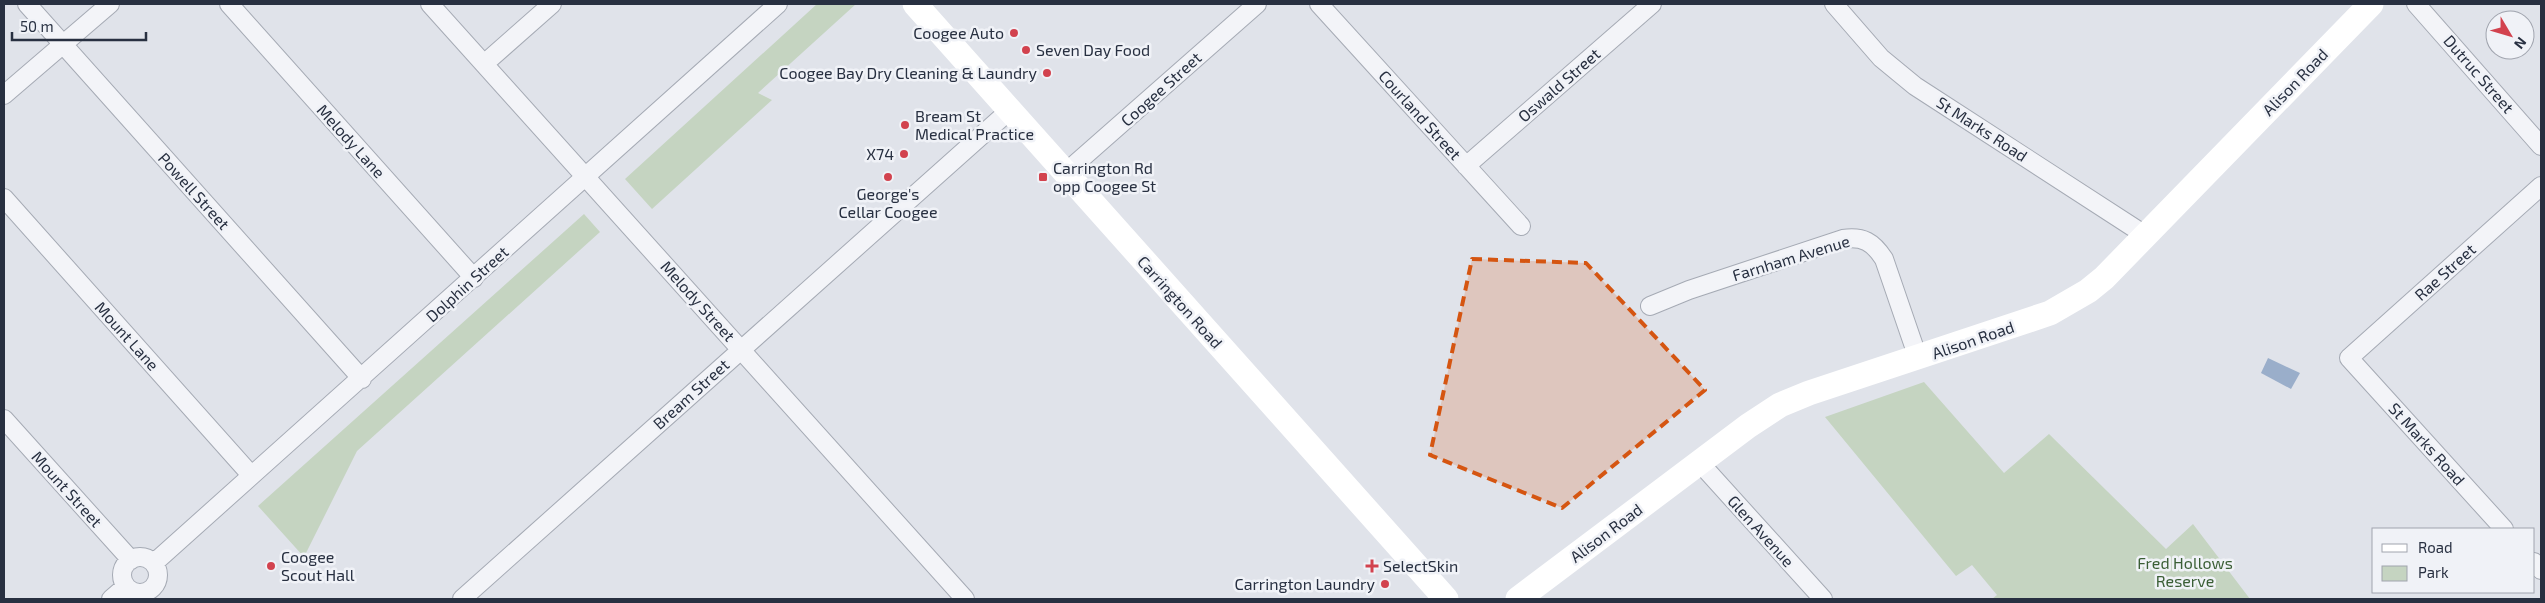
<svg xmlns="http://www.w3.org/2000/svg" width="2545" height="603" viewBox="0 0 2545 603" font-family="'Exo 2',sans-serif">
	<style>
		.green { fill: #c5d4c1 }
		.water { fill: #9aaeca }
		.lines { fill: none; stroke-linecap: round; stroke-linejoin: round }
		.minor-casing { stroke: #a5aab4; stroke-width: 20 }
		.minor { stroke: #f3f4f8; stroke-width: 18 }
		.secondary { stroke: #fff; stroke-width: 25 }
		.marked { fill: #d55511; fill-opacity: 0.2; stroke: #d55511; stroke-width: 4; stroke-dasharray: 10 6; stroke-linejoin: round }
		.poi-dot { fill: #d2424e; stroke: #f0f2f7; stroke-width: 2 }
		.labels { text-anchor: middle; stroke-width: 5; stroke-linejoin: round; paint-order: stroke }
		.poi-label { font-size: 16px; fill: #283041; stroke: #f0f2f7; text-anchor: start }
		.street-label { font-size: 16px; fill: #283041; stroke: #f0f2f7 }
		.park-label { font-size: 16px; fill: #3a5e35; stroke: #f0f2f7 }
	</style>
	<rect width="100%" height="100%" fill="#e0e3ea"/>
	<path class="green" d="M817 4H856L758 93 772 100 652 209 625 179Z
		M584 214 600 232 357 451 304 557 258 506Z
		M1924 382 2004 473 2049 434 2166 549 2193 524 2250 599H1992L1997 595 1972 565 1956 576 1825 417Z"/>
	<path class="water" d="M2268 358 2300 373 2291 389 2261 373Z"/>
	<g class="lines">
		<defs>
			<path id="minor" d="M27 4 362 379
				M229 4 474 278
				M430 4 965 599
				M1319 4 1521 226
				M1834 4 1881 58 1915 86 2145 235
				M2416 4 2541 146
				M484 64 552 4
				M4 95 110 4
				M1466 166 1652 4
				M1065 173 1257 4
				M4 198 251 475
				M1650 306 1689 290 1843 239C1863 236 1873 242 1884 259L1918 358
				M4 419 131 560
				M1700 463 1823 599
				M2504 529 2349 358 2541 186
				M122 575a18 18 0 1 1 36 0a18 18 0 1 1-36 0Z
				M2534 562 2541 570
				M154 563 778 4
				M111 599 126 586
				M462 599 1010 110"/>
		</defs>
		<use href="#minor" class="minor-casing"/>
		<use href="#minor" class="minor"/>
		<path class="secondary" d="M915 4 1446 599
			M1518 599 1748 426 1780 405 1809 393 2050 313 2088 291 2104 278 2371 4"/>
	</g>
	<path class="marked" d="M1472 259 1586 263 1705 390 1562 508 1430 455Z"/>
	<g class="poi-dot">
		<circle cx="1014" cy="33" r="5"/>
		<circle cx="1026" cy="50" r="5"/>
		<circle cx="1047" cy="73" r="5"/>
		<circle cx="905" cy="125" r="5"/>
		<circle cx="904" cy="154" r="5"/>
		<circle cx="888" cy="177" r="5"/>
		<rect x="1038" y="172" width="10" height="10" rx="2.5"/>
		<circle cx="271" cy="566" r="5"/>
		<path d="M1369.5 558.5h5v5h5v5h-5v5h-5v-5h-5v-5h5z"/>
		<circle cx="1385" cy="584" r="5"/>
	</g>
	<g class="labels">
		<g class="poi-label">
			<text x="1004" y="39" text-anchor="end">Coogee Auto</text>
			<text x="1036" y="56">Seven Day Food</text>
			<text x="1037" y="79" text-anchor="end">Coogee Bay Dry Cleaning &amp; Laundry</text>
			<text x="915" y="122">Bream St<tspan x="915" dy="18">Medical Practice</tspan></text>
			<text x="894" y="160" text-anchor="end">X74</text>
			<text x="1053" y="174">Carrington Rd<tspan x="1053" dy="18">opp Coogee St</tspan></text>
			<text x="888" y="200" text-anchor="middle">George's<tspan x="888" dy="18">Cellar Coogee</tspan></text>
			<text x="281" y="563">Coogee<tspan x="281" dy="18">Scout Hall</tspan></text>
			<text x="1383" y="572">SelectSkin</text>
			<text x="1375" y="590" text-anchor="end">Carrington Laundry</text>
		</g>
		<g class="street-label">
			<text transform="translate(2479 74) rotate(49)" y="6">Dutruc Street</text>
			<text transform="translate(2295 82) rotate(-46)" y="6">Alison Road</text>
			<text transform="translate(1559 85) rotate(-41)" y="6">Oswald Street</text>
			<text transform="translate(1161 89) rotate(-42)" y="6">Coogee Street</text>
			<text transform="translate(1420 115) rotate(48)" y="6">Courland Street</text>
			<text transform="translate(1982 129) rotate(33)" y="6">St Marks Road</text>
			<text transform="translate(351 141) rotate(48)" y="6">Melody Lane</text>
			<text transform="translate(194 191) rotate(48)" y="6">Powell Street</text>
			<text transform="translate(1791 258) rotate(-17)" y="6">Farnham Avenue</text>
			<text transform="translate(2445 272) rotate(-42)" y="6">Rae Street</text>
			<text transform="translate(467 284) rotate(-42)" y="6">Dolphin Street</text>
			<text transform="translate(698 301) rotate(48)" y="6">Melody Street</text>
			<text transform="translate(1180 302) rotate(48)" y="6">Carrington Road</text>
			<text transform="translate(127 336) rotate(48)" y="6">Mount Lane</text>
			<text transform="translate(1973 340) rotate(-19)" y="6">Alison Road</text>
			<text transform="translate(691 394) rotate(-42)" y="6">Bream Street</text>
			<text transform="translate(2427 444) rotate(48)" y="6">St Marks Road</text>
			<text transform="translate(67 489) rotate(48)" y="6">Mount Street</text>
			<text transform="translate(1761 531) rotate(48)" y="6">Glen Avenue</text>
			<text transform="translate(1606 533) rotate(-37)" y="6">Alison Road</text>
		</g>
		<g class="park-label">
			<text x="2185" y="569">Fred Hollows<tspan x="2185" dy="18">Reserve</tspan></text>
		</g>
	</g>
	<rect width="2545" height="603" fill="none" stroke="#283041" stroke-width="10"/>
	<rect x="2372" y="528" width="162" height="65" fill="#f0f2f7" stroke="#a0a4ae"/>
	<rect x="2382" y="544" width="25" height="8" fill="#ffffff" stroke="#a0a4ae"/>
	<text x="2418" y="553" font-size="15" fill="#283041">Road</text>
	<rect x="2382" y="566" width="25" height="15" fill="#c5d4c1" stroke="#a0a4ae"/>
	<text x="2418" y="578" font-size="15" fill="#283041">Park</text>
	<g transform="translate(2510 35) rotate(128)"><circle r="24" fill="#f0f2f7" stroke="#a0a4ae"/>
	<path d="M0-4L9 19L0 12L-9 19Z" fill="#d2424e"/>
	<text y="-8" font-size="14" font-weight="bold" text-anchor="middle" fill="#283041">N</text>
	</g>
	<path d="M12 32v8h134v-8" fill="none" stroke="#283041" stroke-width="2.5"/>
	<text x="20" y="32" font-size="15" fill="#283041" stroke="#f0f2f7" stroke-width="4" paint-order="stroke">50 m</text>
</svg>
